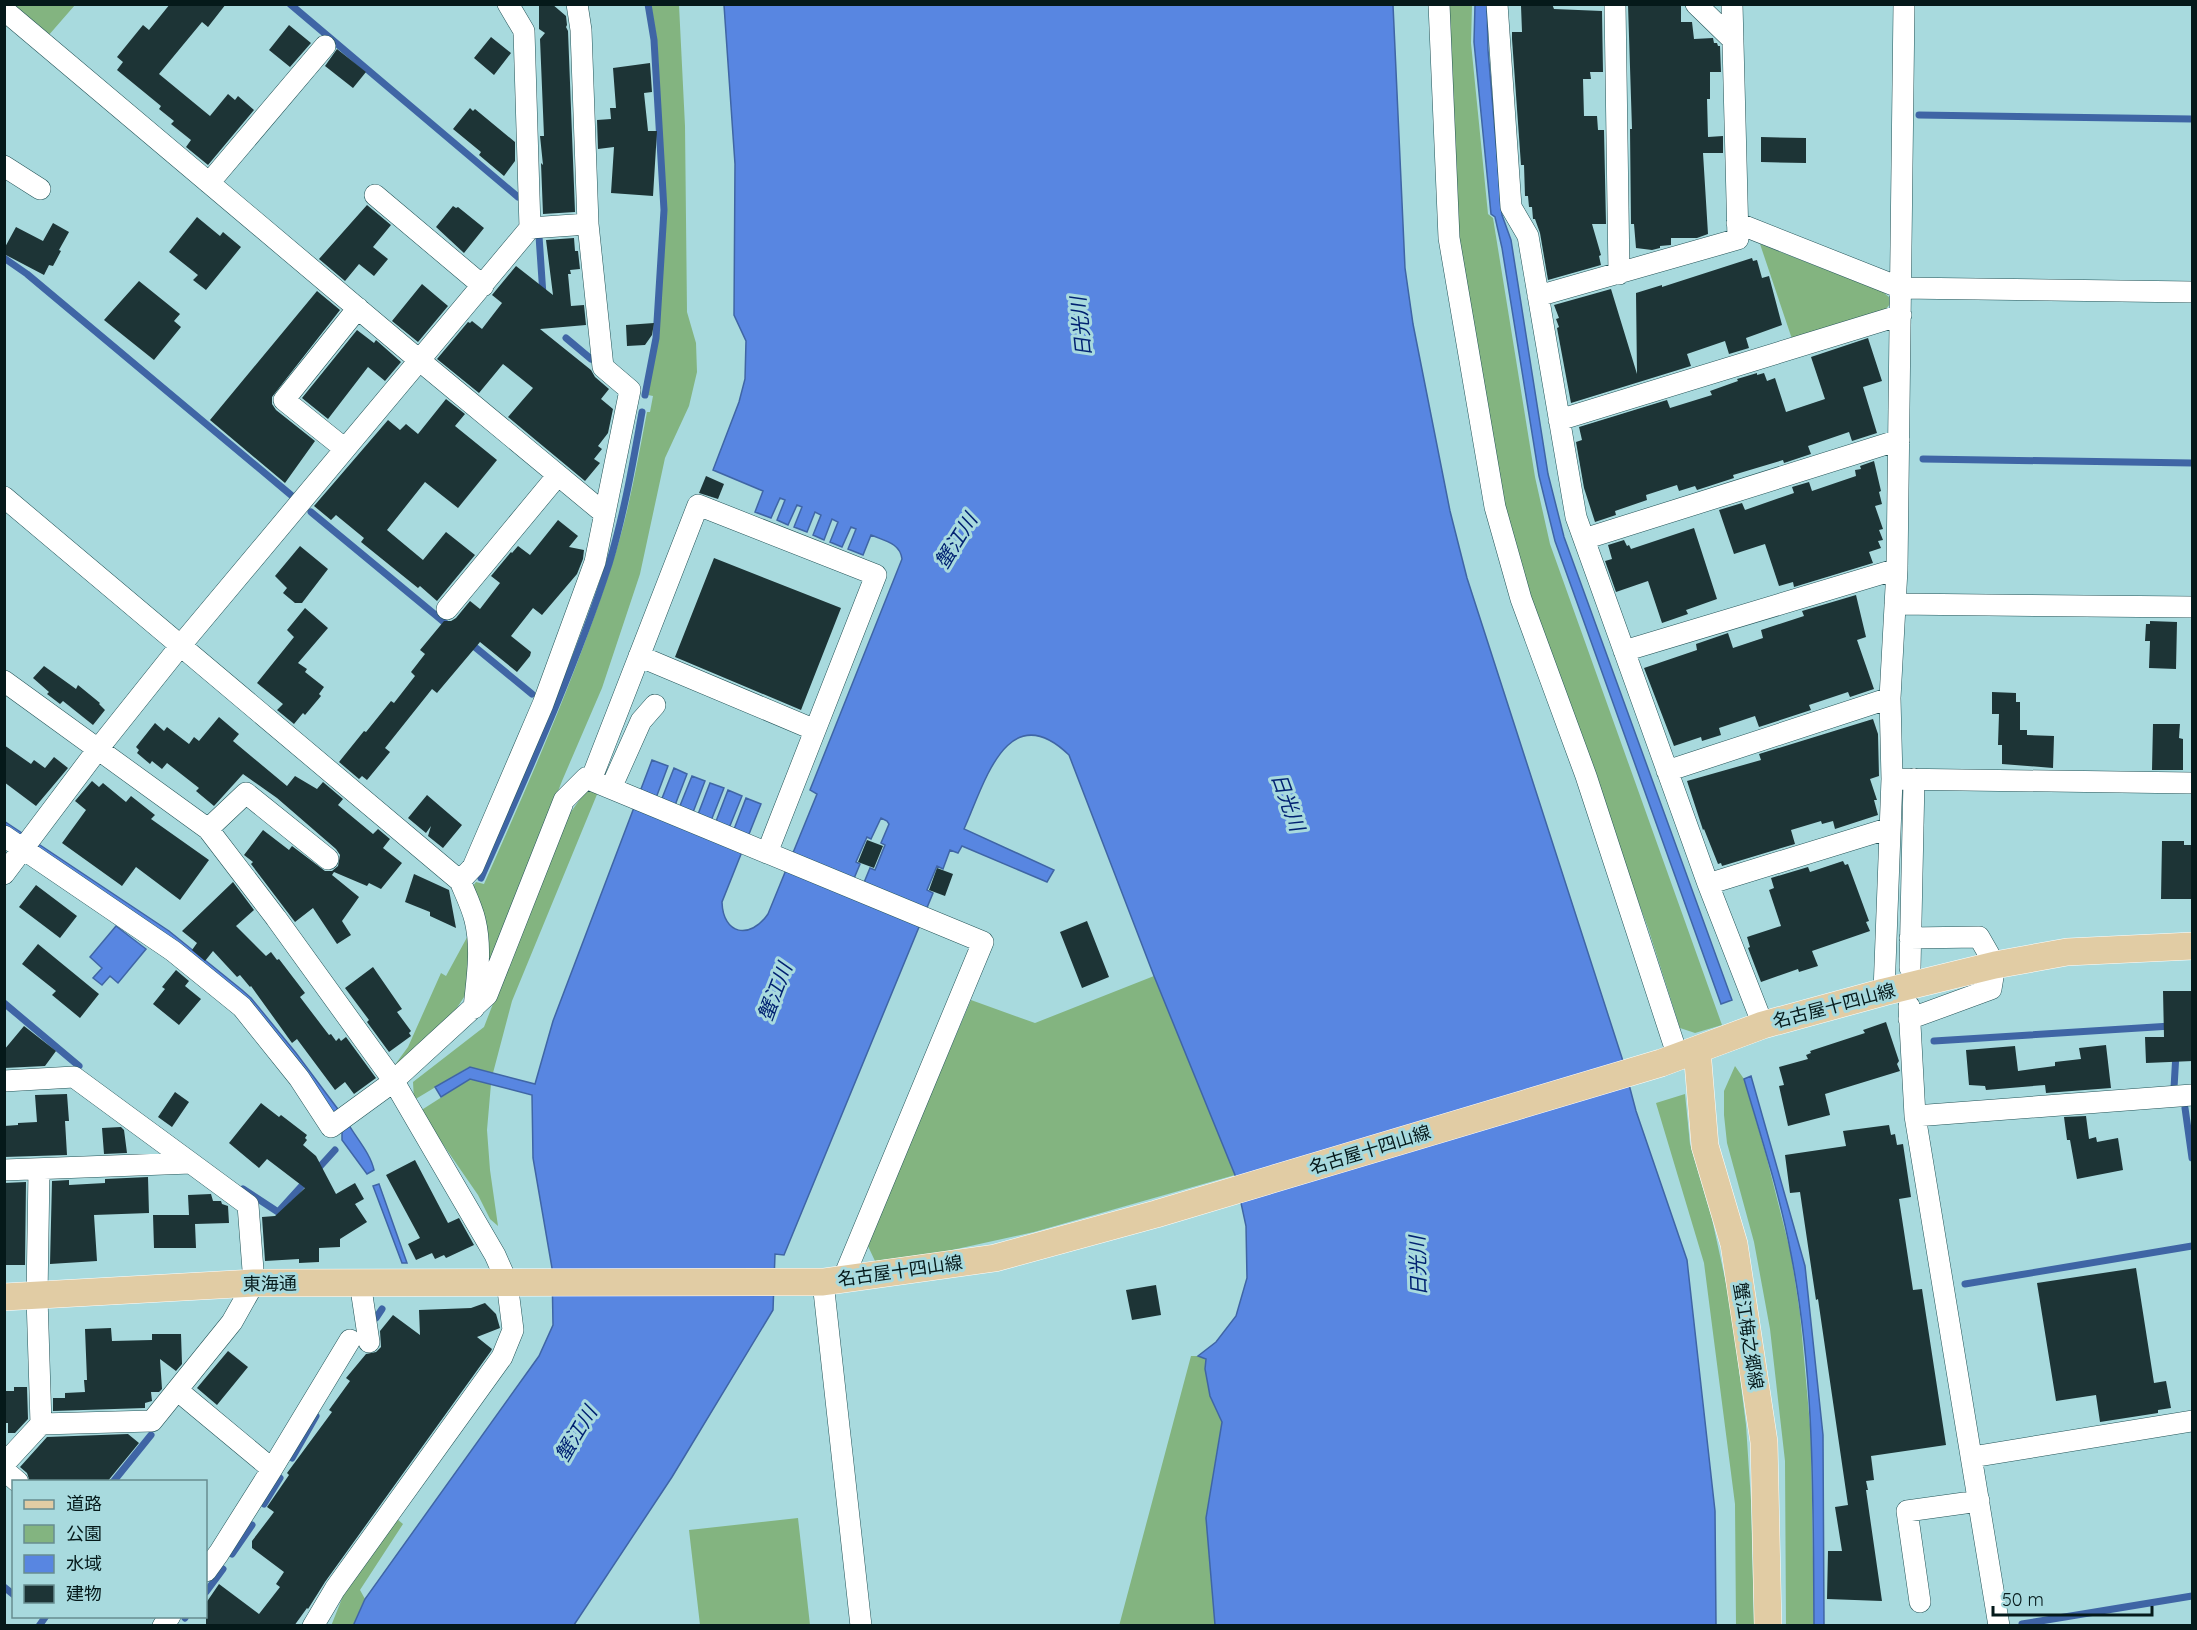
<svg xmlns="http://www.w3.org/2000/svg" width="2197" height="1630" viewBox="0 0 2197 1630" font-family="Quicksand,'Noto Sans JP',sans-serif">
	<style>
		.green { fill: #83b480 }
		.water { fill: #5886e1; stroke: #3f65a5; stroke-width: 1.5; fill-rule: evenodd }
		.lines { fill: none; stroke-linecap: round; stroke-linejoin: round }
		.stream { stroke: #3f65a5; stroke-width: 7 }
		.building { fill: #1d3436 }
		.minor-casing { stroke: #235357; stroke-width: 22 }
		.major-casing { stroke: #fff; stroke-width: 28 }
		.minor { stroke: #fff; stroke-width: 21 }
		.major { stroke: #e1cca4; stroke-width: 27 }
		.labels { text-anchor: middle; stroke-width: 6; stroke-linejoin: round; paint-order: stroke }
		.street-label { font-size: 18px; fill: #05191a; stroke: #a8dade }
		.water-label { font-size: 20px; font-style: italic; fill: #012171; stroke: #a8dade }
	</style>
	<rect width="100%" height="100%" fill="#a8dade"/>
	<path class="green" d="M10 5H75L48 36Z
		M651 5H679L685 126 687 312 696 343 697 372 689 406 665 458 640 574 602 688 562 781 482 986 473 886 476 882 484 884C530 780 576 676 611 567 628 517 637 464 647 412H650L653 396 648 395 659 334 666 207 657 40Z
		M1446 5H1472L1471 43 1488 214 1493 218 1535 477 1550 544 1722 1025 1695 1033 1680 1028 1648 928 1528 599 1501 498 1466 308 1453 188Z
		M1760 244 1883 292 1889 297 1890 304 1886 309 1792 339Z
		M588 788 598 792 512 1001 493 1073 469 1067 414 1100 413 1082 484 1027 563 823Z
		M471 930 468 991 451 1017 394 1066 408 1047 441 973 446 976Z
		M1154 976 1235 1175 1034 1232 943 1252 875 1261 867 1244 971 1000 1035 1023Z
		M1735 1066 1744 1079 1766 1155 1791 1254 1800 1314 1811 1436 1814 1625H1786L1785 1461 1770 1329 1754 1242 1727 1143 1724 1115V1091Z
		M470 1079 491 1084 487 1130 490 1170 498 1226 490 1219 478 1195 420 1111Z
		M1685 1094 1690 1144 1712 1219 1731 1306 1746 1425 1751 1501 1754 1625H1736L1735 1504 1704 1263 1656 1103Z
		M1191 1356H1198L1206 1359 1205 1369 1210 1396 1222 1422 1206 1518 1215 1625 1119 1626Z
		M798 1518 810 1625H700L689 1530Z
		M397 1519 403 1524 360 1590 365 1599 353 1625 331 1626 343 1596Z"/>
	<path class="water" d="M724 5H1393L1405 268 1413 324 1450 511 1467 578 1622 1058 1636 1111 1687 1260 1715 1511 1716 1625H1215L1206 1518 1222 1422 1210 1396 1205 1369 1206 1359 1198 1356 1216 1342 1236 1316 1247 1278 1246 1226 1235 1175 1154 976 1069 755C1007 695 984 785 964 829L1054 870 1047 882 962 846 958 853 950 850 943 869 937 866 927 890 933 893 784 1255 775 1254 773 1310 672 1477 574 1625 353 1626 365 1599 539 1356 553 1325 552 1268 533 1158 532 1095 470 1079 441 1097 435 1087 470 1067 535 1084 553 1021 652 760 668 766 650 814 655 816 674 768 687 774 669 821 673 823 692 776 705 781 687 828 692 830 710 783 724 788 705 836 710 837 728 790 742 796 723 843 728 845 746 798 761 804 722 902C723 935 750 940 768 914L817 794 810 790 902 559C900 543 885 541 871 535L863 555 848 549 856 529 851 527 842 547 830 542 838 522 832 519 824 540 813 535 821 515 815 512 807 532 794 527 802 507 797 505 788 525 777 520 785 500 780 498 771 518 755 512 763 491 713 470 739 402 745 379 746 341 734 315 735 164ZM881 818 887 821 889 824 881 843 885 845 875 870 870 868 858 897 848 893 860 864 856 862 867 837 871 839Z
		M1475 5H1487L1488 50 1502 215 1511 240 1548 474 1564 537 1732 1000 1721 1004 1555 541 1539 476 1502 248 1495 217 1491 214 1474 42Z
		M4 821 169 931 242 990 251 998 296 1053 346 1120C355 1137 370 1152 374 1170L367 1174 342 1140V1129L244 1002 5 828Z
		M116 926 146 949 118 983 110 976 102 985 93 978 102 968 90 957Z
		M1751 1076 1805 1266 1823 1435 1824 1625H1814C1813 1502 1815 1376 1791 1254 1780 1195 1761 1137 1744 1079Z
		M379 1184 407 1263H402L373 1186Z"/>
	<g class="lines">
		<path class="stream" d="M290 4 518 197
			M1919 115 2192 119
			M539 236 543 295
			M4 258 27 274 291 495
			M566 338 591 359
			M645 395 656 338 664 210 654 40 648 4
			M1923 459 2192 463
			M311 512 450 627
			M470 643 532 694
			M481 878C527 774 574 671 609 564 624 514 633 463 642 412
			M4 1003 79 1066
			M1934 1041 2171 1026
			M2174 1088 2176 1053
			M2185 1108 2192 1158
			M315 1172 335 1150
			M243 1189 278 1212 307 1180
			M1965 1284 2192 1246
			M376 1318 382 1309
			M292 1458 316 1416
			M113 1482 151 1435
			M264 1504 280 1478
			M232 1554 252 1525
			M4 1587 14 1595
			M206 1592 223 1569
			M185 1618 186 1616
			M2022 1624 2192 1596
			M39 1626 46 1616"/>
	</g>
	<path class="building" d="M170 4H226L208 27 202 22 159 74 210 116 228 94 235 100 238 96 254 110 208 165 186 147 191 140 171 124 174 121 159 109 161 106 117 70 123 62 117 57 143 25 149 30Z
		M539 4H552L566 16 567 25 566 27 568 31 575 212 543 214 541 163 543 165 540 136H544L540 39 545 33 539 29Z
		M1535 4H1552L1554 9 1602 11 1603 72H1590L1591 79H1583L1584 116H1597L1598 130H1604L1606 224H1592L1601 255 1599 256 1601 265 1548 280 1540 233 1535 219H1533L1532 207H1529L1528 196H1525L1524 165H1521L1512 39V32H1522L1521 6Z
		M1628 5H1681V22H1692L1694 39 1713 38 1714 43H1717L1718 46H1720L1721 72H1710V99H1707L1708 137 1723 136V153H1703L1708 234 1697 238H1671V245L1660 246V248L1652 250 1636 248 1634 224H1631L1630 129H1632Z
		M289 25 311 43 290 67 269 50Z
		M491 37 511 53 494 75 474 58Z
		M337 49 366 72 353 88 325 66Z
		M650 63 652 92 644 93 648 131H657L653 196 611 193 614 147 598 149 597 120 611 119 610 108H616L613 68Z
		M470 108 473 111 475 109 515 142V161L504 176 479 155 481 152 453 129Z
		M1761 137 1806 138V163L1761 162Z
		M367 205 391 225 373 247 388 259 374 276 359 264 345 281 319 259Z
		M453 206 456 208 458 207 484 228 464 253 436 227Z
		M197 217 220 236 223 232 241 247 206 290 193 280 198 275 169 252Z
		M53 223 69 232 59 250 61 251 53 266 49 265 44 275 4 254V249L16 227 43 241Z
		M574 238 575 251H578L580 269 570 270 571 274H568L571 306 584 305 586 325 540 329 591 370 595 377 609 389 601 399 613 409 608 433 598 446 602 449 594 459 600 463 585 481 508 417 533 388 503 364 479 393 437 359 468 322 470 323 472 321 482 329 502 303 492 295 516 266 553 295 546 240Z
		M1752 258 1753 261 1757 260 1762 278 1769 276 1782 325 1746 338 1749 348 1729 354 1725 341 1687 354 1691 366 1571 403 1557 328 1559 327 1556 319 1559 318 1554 305 1611 289 1637 374 1636 293 1662 285V287Z
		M139 281 180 314 174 321 181 327 154 360 104 320Z
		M422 284 448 306 418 342 392 321Z
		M317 291 340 310 272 397V404L276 410 315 441 285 483 210 420Z
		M654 323 652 335 645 345 627 346 626 325Z
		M357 330 374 343 376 340 401 362 385 381 368 367 328 419 302 398Z
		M1868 338 1882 381 1863 387 1877 433 1852 441 1849 432 1808 446 1811 454 1784 463 1783 460 1733 475 1734 478 1697 490 1695 486 1679 491 1677 485 1646 495 1647 500 1615 511 1616 515 1595 522 1584 488 1576 442 1582 440 1579 427 1667 400 1670 408 1712 395 1710 391 1738 381 1737 379 1757 373V375L1764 373 1767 381 1775 378 1786 412 1825 399 1811 357Z
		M446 399 465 414 455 426 497 460 458 508 425 482 387 530 423 560 446 532 475 555 437 601 420 586 418 588 361 542 364 538 336 515 331 520 314 506 388 420 400 430 406 424 418 434Z
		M1874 461 1881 491 1879 492 1882 504 1875 506 1883 529 1879 530 1883 540 1878 541 1881 548 1869 552 1873 563 1794 587 1793 582 1779 586 1765 544 1734 554 1719 510 1742 503 1745 510 1794 493 1792 487 1809 482 1812 491 1856 476 1855 470 1861 469 1860 466Z
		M706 476 724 484 718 499 699 493Z
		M558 520 578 536 569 547 584 550 583 559 577 574 542 615 533 608 511 636 531 652 530 656 517 672 480 642 437 693 432 689 385 748 390 752 367 780 362 776 359 779 339 762 364 731 366 732 391 701 394 703 415 676 411 672 425 654 420 650 444 621H451L456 618 470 601 480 609 500 583 491 576 511 552 512 553 518 546 530 555Z
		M1694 528 1717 599 1686 610 1688 614 1662 623 1648 581 1616 592 1605 561 1612 559 1608 545 1624 540 1627 546 1629 545 1631 549Z
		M300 546 328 569 302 603H295L283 593 287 588 275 576Z
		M714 558 841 608 801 710 675 657Z
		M1856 595 1866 637 1857 640 1874 689 1850 697 1848 692 1809 705 1811 710 1759 727 1755 716 1719 728 1721 735 1702 741 1701 737 1674 746 1644 668 1697 650 1696 644 1728 633 1733 648 1763 638 1761 630 1804 616 1802 611Z
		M305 608 328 628 298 663 307 669 305 672 324 687 319 694 321 696 305 715 303 713 294 724 277 710 283 704 257 683 294 637 287 630Z
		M2150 621 2177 622 2176 669 2149 668 2150 641H2145L2146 624H2150Z
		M44 666 76 689 78 685 100 703 99 704 105 710 93 725 63 701 60 704 47 694 49 692 33 678Z
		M1992 692 2016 693V702H2020V730H2027V735L2054 736 2053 768 2002 764V745H1998L1999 714H1992Z
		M219 717 239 734 233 741 287 786 295 776 317 789 323 782 343 799 338 805 373 834 378 829 390 839 383 848 402 863 381 889 369 883 367 886 334 872 332 875 359 897 342 921 351 935 337 944 313 908 295 922 251 864 253 862 244 855 263 830 289 850 292 846 325 871H332L338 866 340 855 336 849 277 798 243 774 214 806 196 791 199 788 167 763 162 769 152 761 150 764 137 753 139 750 136 747 155 723 164 731 167 727 189 744 194 737 199 741Z
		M1873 719 1878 734 1879 776 1870 779 1877 800H1874L1878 815 1835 829 1833 821 1822 824 1821 821 1791 830 1795 844 1722 866 1721 863 1718 864 1704 829 1703 830 1687 781 1761 760 1759 754Z
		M2153 724H2180L2179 738 2183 739V770H2152Z
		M4 745 31 764 34 760 45 768 54 757 68 768 36 806 4 782Z
		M92 781 99 787 103 783 126 802 131 796 155 815 151 819 209 860 180 900 136 867 122 886 62 843 86 810 75 801Z
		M427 795 462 825 443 848 428 836 431 826 426 833 408 818Z
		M867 840 883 846 874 868 858 862Z
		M2162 841H2184V845H2193V899H2161Z
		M1843 861 1845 865 1848 864 1869 921 1866 922 1870 931 1812 951 1818 966 1799 972 1798 969 1761 982 1748 948 1750 947 1747 937 1781 926 1769 890 1774 888 1771 878 1808 867 1810 872Z
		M937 868 953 874 945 896 929 890Z
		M414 874 449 890 456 928 430 916V912L405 902Z
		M233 882 254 910 236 926 266 956 271 952 277 960 279 959 305 993 300 997 329 1035 331 1034 336 1041 339 1038 341 1041 346 1037 376 1078 354 1094 345 1082 335 1090 297 1039 292 1043 251 986 250 987 240 975 237 977 213 951 205 961 192 950 197 943 182 931Z
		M36 885 77 916 60 938 19 907Z
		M1087 921 1109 977 1082 988 1060 932Z
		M38 944 99 994 80 1018 52 995 56 991 22 964Z
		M373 967 402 1009 397 1012 411 1031 409 1033 411 1036 389 1052 367 1022 369 1020 345 988Z
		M176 970 189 981 185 986 201 999 179 1025 153 1004 165 989 162 987Z
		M2163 991H2193V1061L2146 1063 2145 1037H2164Z
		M1886 1022 1899 1061 1897 1064 1900 1071 1825 1094 1830 1115 1788 1126 1779 1086 1784 1085 1779 1067 1808 1059 1806 1055 1811 1053 1810 1051 1865 1033 1863 1030Z
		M24 1026 56 1051 45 1066 4 1068V1050Z
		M2106 1045 2111 1088 2046 1093 2045 1085 1986 1090 1985 1086 1969 1085 1966 1050 2015 1046 2018 1071 2055 1066V1062L2081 1059 2079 1048Z
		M175 1092 189 1102 172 1127 158 1117Z
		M67 1094 69 1121H65L67 1155 4 1157V1126L18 1125V1123L37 1122 35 1095Z
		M261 1103 279 1117 281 1115 307 1135 305 1138 307 1140 303 1145 316 1156 336 1194 355 1183 364 1199 355 1204 367 1222 340 1239V1247L319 1248V1262L299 1263V1259L265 1261 262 1217 275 1216 305 1188 267 1159 259 1168 229 1143Z
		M2086 1116 2089 1139 2096 1137 2097 1142 2118 1138 2123 1170 2077 1179 2070 1140H2067L2064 1117Z
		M1889 1125 1891 1135 1895 1134 1897 1145 1903 1144 1911 1197 1899 1199 1913 1290 1922 1289 1946 1445 1871 1456 1874 1480 1866 1481 1868 1490H1866L1882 1601 1827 1599 1828 1551H1842L1835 1507 1848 1505 1818 1299 1816 1300 1800 1192 1790 1193 1785 1155 1846 1146 1843 1131Z
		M121 1127 124 1130 127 1153 104 1154 102 1128Z
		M415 1160 448 1223 459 1218 474 1245 446 1258 444 1255 435 1259 432 1253 416 1260 408 1244 420 1238 386 1175Z
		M148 1177 149 1213 94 1215 97 1261 50 1264 52 1181 69 1180V1185L105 1183V1179Z
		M26 1182 25 1265H4V1183Z
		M211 1194 213 1201H221L222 1204 228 1206 229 1223 195 1224 196 1248H154L153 1215H189L188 1195Z
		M2136 1268 2154 1383 2166 1381 2171 1408 2158 1410V1413L2100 1422 2096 1395 2056 1401 2037 1283Z
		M1156 1285 1161 1315 1132 1320 1126 1290Z
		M485 1303 496 1314 500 1328 477 1337 492 1349 491 1351 325 1582 308 1609 307 1608 294 1626H206V1603L219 1584 259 1614 280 1587 276 1584 284 1572 252 1548V1541L274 1512 267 1507 289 1475 287 1473 332 1412 329 1410 350 1381 346 1378 366 1354 376 1352 381 1347 380 1331 393 1315 420 1335 419 1310 471 1308Z
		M111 1328 112 1341 152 1340V1334H181L182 1364 176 1371 160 1359 162 1389 159 1392H151L152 1401 145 1403V1408L53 1411V1398H65V1393L85 1392 84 1380H87L85 1329Z
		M228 1351 248 1367 217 1405 197 1388Z
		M14 1387H27L28 1419 15 1433H8V1423H4V1391H14Z
		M128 1434 139 1443 107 1482H30L27 1473 20 1467 47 1437Z"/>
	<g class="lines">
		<defs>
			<path id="minor" d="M508 4 524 31 530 228
				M1439 4 1449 238 1495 507 1521 599 1586 776 1678 1057
				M1497 4 1511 207 1528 236 1576 517 1708 884 1890 828
				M1615 4 1619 274
				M1696 4 1733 40
				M4 10 419 360 605 514
				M4 166 40 189
				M209 183 325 46
				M375 195 483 286
				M1737 223 1901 288 2192 292
				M1538 296 1738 239 1732 4
				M1559 420 1901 315
				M345 449 284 400 358 308
				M4 497 460 881C465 893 472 907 475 920 482 949 477 978 474 1008
				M1584 539 1899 440
				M1895 604 2192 607
				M447 609 558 475
				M1624 651 1897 569
				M639 656 815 730
				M4 681 208 829 276 918 393 1080 495 1255 507 1282 513 1330 502 1357 335 1589 313 1626
				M1667 771 1890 698
				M1892 779 2192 783
				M591 780 698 505 876 575 767 853
				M611 788 641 721 655 705
				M208 829 246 793 328 859
				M4 836 173 951 242 1007 299 1078 331 1127 390 1084 487 995 564 800 586 778 983 942 843 1279
				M4 874 98 749 181 645 530 228 588 224 581 30 577 4
				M460 881 473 867 543 704 595 562 630 390 603 367 588 224
				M1708 884 1763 1025
				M1910 968 1914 779
				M1884 992 1892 779 1890 698 1897 569 1904 4
				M1909 1006 1915 1116 1999 1626
				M1909 1019 1991 989 1995 965 1979 937 1910 938
				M4 1081 74 1077 191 1163
				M1915 1116 2192 1095
				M4 1170 191 1163 248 1205 254 1283 232 1322 152 1421 41 1424
				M360 1282 369 1342
				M823 1282 861 1626
				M177 1390 272 1469
				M1972 1457 2192 1421
				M4 1464 41 1424 37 1297 39 1170
				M4 1470 18 1482
				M206 1571 219 1553 272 1469 350 1340
				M1920 1602 1907 1511 1979 1501
				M163 1626 170 1616"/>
			<path id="major" d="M1697 1050 1705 1146 1734 1244 1764 1442 1768 1626
				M4 1297 254 1283 823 1282 995 1258 1156 1214 1661 1063 1763 1025 1884 992 1995 965 2067 952 2192 946"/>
		</defs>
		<use href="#minor" class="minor-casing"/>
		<use href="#major" class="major-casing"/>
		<use href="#minor" class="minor"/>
		<use href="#major" class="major"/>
	</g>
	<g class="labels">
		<g class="street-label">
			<text transform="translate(1834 1006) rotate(-15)" y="6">名古屋十四山線</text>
			<text transform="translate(1370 1150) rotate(-17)" y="6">名古屋十四山線</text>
			<text transform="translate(900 1271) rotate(-8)" y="6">名古屋十四山線</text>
			<text transform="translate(270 1284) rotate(-1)" y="6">東海通</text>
			<text transform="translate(1748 1336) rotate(81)" y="6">蟹江梅之郷線</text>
		</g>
		<g class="water-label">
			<text transform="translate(1081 327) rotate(-96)" y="7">日光川</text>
			<text transform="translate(956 541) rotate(-58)" y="7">蟹江川</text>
			<text transform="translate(1288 802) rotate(70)" y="7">日光川</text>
			<text transform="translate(775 992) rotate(-69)" y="7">蟹江川</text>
			<text transform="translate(1418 1266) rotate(-92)" y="7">日光川</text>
			<text transform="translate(576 1434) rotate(-59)" y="7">蟹江川</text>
		</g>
	</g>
	<rect width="2197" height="1630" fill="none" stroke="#05191a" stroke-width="12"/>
	<rect x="12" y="1480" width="195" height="138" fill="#a8dade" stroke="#678d90" stroke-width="1.5"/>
	<rect x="24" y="1500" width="30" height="9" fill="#e1cca4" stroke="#678d90" stroke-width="1.5"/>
	<text x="66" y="1510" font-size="18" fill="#05191a">道路</text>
	<rect x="24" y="1525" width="30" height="18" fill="#83b480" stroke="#678d90" stroke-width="1.5"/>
	<text x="66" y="1540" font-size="18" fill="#05191a">公園</text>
	<rect x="24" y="1555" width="30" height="18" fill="#5886e1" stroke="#678d90" stroke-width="1.5"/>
	<text x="66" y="1570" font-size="18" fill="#05191a">水域</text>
	<rect x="24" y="1585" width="30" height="18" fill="#1d3436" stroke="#678d90" stroke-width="1.5"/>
	<text x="66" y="1600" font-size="18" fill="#05191a">建物</text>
	<path d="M1993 1606v9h159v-9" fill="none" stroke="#05191a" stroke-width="3"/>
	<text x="2002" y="1606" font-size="18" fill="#05191a" stroke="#a8dade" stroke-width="4.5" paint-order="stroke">50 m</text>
</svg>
